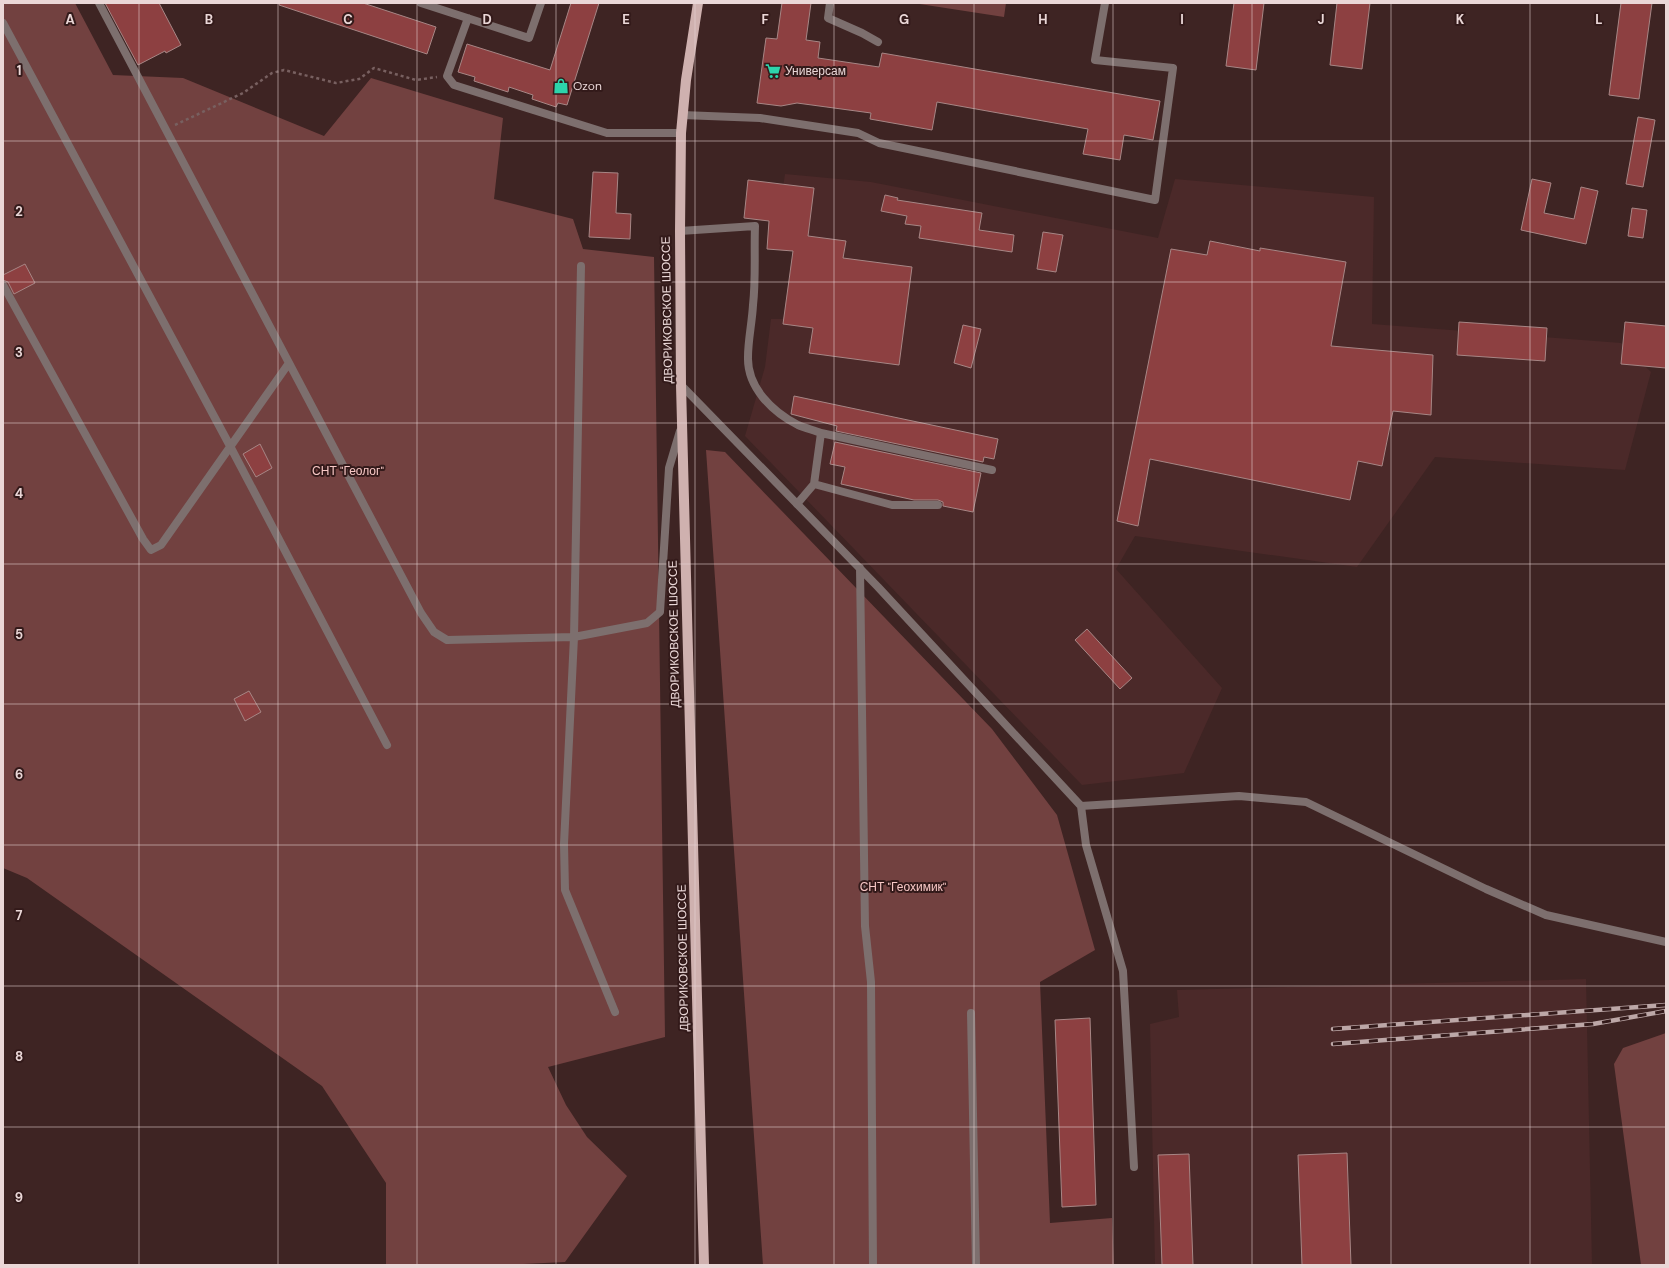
<svg xmlns="http://www.w3.org/2000/svg" width="1669" height="1268" viewBox="0 0 1669 1268" font-family="'DM Sans',sans-serif">
	<style>
		.built { fill: #4b2929 }
		.green { fill: #724140 }
		.building { fill: #8d4041; stroke: #a78685 }
		.lines { fill: none; stroke-linecap: round; stroke-linejoin: round }
		.path { stroke: #786060; stroke-width: 2.5; stroke-dasharray: 3 3; stroke-linecap: butt }
		.service { stroke: #7d6f6e; stroke-width: 8 }
		.minor { stroke: #7d6f6e; stroke-width: 8 }
		.primary { stroke: #cfb1af; stroke-width: 10 }
		.rail-casing { stroke: #bca7a7; stroke-width: 4.5 }
		.rail { stroke: #331a1a; stroke-width: 3; stroke-dasharray: 9; stroke-linecap: butt }
		.grid { fill: none; stroke: #ead7d7; stroke-width: 1; stroke-opacity: 0.55 }
		.labels { text-anchor: middle; stroke-width: 4; stroke-linejoin: round; paint-order: stroke }
		.poi-label { font-size: 12px; fill: #ead7d7; stroke: #331a1a; text-anchor: start }
		.street-label { font-size: 12px; fill: #ead7d7; stroke: #331a1a }
		.park-label { font-size: 12px; fill: #f8c8c6; stroke: #331a1a }
		.grid-label { font-size: 13px; text-anchor: middle; font-weight: bold; fill: #ead7d7; stroke: #331a1a; stroke-width: 4; stroke-linejoin: round; paint-order: stroke }
	</style>
	<rect width="100%" height="100%" fill="#3e2423"/>
	<path class="built" d="M785 174 871 182 1158 238 1175 179 1374 197 1372 324 1621 343 1651 372 1625 470 1435 457 1357 567 1135 536 1116 569 1222 688 1184 773 1082 785 745 436 765 367 771 319H783L793 251 767 249 768 234H776Z
		M1586 979 1592 1265H1155L1150 1024 1179 1017 1177 990Z"/>
	<path class="green" d="M3 3H75L113 75 183 78 324 136 371 78 503 118 494 199 573 219 583 249 654 257 665 1037 548 1067 566 1105 587 1137 627 1176 565 1262 502 1265H386V1183L322 1086 27 878 3 868Z
		M913 3H1006L1004 17Z
		M706 450 725 452 992 729 1057 815 1095 950 1040 982 1050 1223 1112 1218 1114 1265H763Z
		M1666 1033V1265H1641L1614 1064 1623 1048Z"/>
	<path class="building" d="M105 3H159L181 45 166 53 165 51 138 65Z
		M280 3H363L436 27 427 54 279 5Z
		M571 3H599L567 105 558 103 556 107 532 99 533 95 509 87 508 92 474 81 475 77 458 72 467 44 550 70Z
		M782 3H811L806 40 820 42 818 58 879 67 882 53 1160 101 1153 140 1124 135 1120 160 1083 154 1088 129 937 102 932 130 870 119 871 113 797 103 781 106 757 103 766 38 777 39Z
		M1234 3H1264L1256 70 1226 66Z
		M1337 3H1370L1362 69 1330 65Z
		M1621 3H1652L1639 99 1609 95Z
		M1638 117 1655 120 1643 187 1626 184Z
		M593 172 618 173 616 213 631 214 630 239 589 237Z
		M1532 179 1551 183 1544 213 1574 219 1581 187 1598 191 1586 244 1521 230Z
		M748 180 814 188 808 236 846 241 843 258 912 267 899 365 809 353 813 328 783 324 793 251 767 249 769 221 744 218Z
		M885 195 898 198 897 200 982 213 979 230 1014 235 1012 252 919 238 921 226 905 224 907 216 881 211Z
		M1632 208 1647 210 1643 238 1628 236Z
		M1043 232 1063 235 1056 272 1037 269Z
		M1210 241 1260 251V248L1346 262 1331 346 1433 355 1431 415 1393 411 1382 466 1358 461 1350 500 1150 459 1138 526 1117 521 1171 249 1207 255Z
		M25 264 35 283 14 294 8 282 3 280V275Z
		M1459 322 1547 328 1545 361 1457 355Z
		M1625 322 1666 326V368L1621 364Z
		M963 325 981 329 971 368 954 363Z
		M794 396 998 439 994 459 984 457 983 462 836 431 837 426 791 414Z
		M835 442 981 473 973 512 943 506V502L938 500H914L841 484 845 467 830 464Z
		M260 444 272 468 256 477 243 454Z
		M1087 629 1132 678 1120 689 1075 640Z
		M249 691 261 712 245 721 234 699Z
		M1090 1018 1096 1205 1062 1207 1055 1020Z
		M1347 1153 1351 1265H1302L1298 1155Z
		M1189 1154 1193 1265H1162L1158 1155Z"/>
	<g class="lines">
		<path class="path" d="M175 125 243 93 272 73 284 70 336 83 359 79 374 68 416 80 437 77"/>
		<path class="service" d="M99 3 421 613 434 632 447 640 574 637 647 623 660 612 669 468 680 431
			M421 3 529 38 541 3
			M830 3 828 18 862 33 878 42
			M468 18 447 76 454 85 607 133H681
			M3 23 230 446 387 745
			M682 115 760 118 858 133 879 143 1155 200 1173 68 1095 60 1105 3
			M680 231 755 226C754 252 756 279 753 305 752 323 748 340 748 357 747 387 772 412 798 425 805 428 813 430 821 433L992 470
			M581 266 574 637 564 844 565 890 615 1012
			M3 285 143 539 151 550 161 545 289 363
			M814 484 821 433
			M797 504 814 484 892 505H938"/>
		<path class="minor" d="M681 385 878 587 1081 806 1239 796 1306 802 1486 889 1546 915 1666 942
			M860 568 865 926 871 982 873 1265
			M1081 806 1086 845 1123 971 1134 1167
			M971 1013 976 1265"/>
		<path class="primary" d="M698 3 686 80 681 133 680 231 681 385 704 1265"/>
		<defs>
			<path id="rail" d="M1333 1029 1666 1005
				M1333 1044 1593 1024 1666 1011"/>
		</defs>
		<use href="#rail" class="rail-casing"/>
		<use href="#rail" class="rail"/>
	</g>
	<path class="grid" d="M139 3V1265M278 3V1265M417 3V1265M556 3V1265M695 3V1265M834 3V1265M974 3V1265M1113 3V1265M1252 3V1265M1391 3V1265M1530 3V1265M3 141H1666M3 282H1666M3 423H1666M3 564H1666M3 704H1666M3 845H1666M3 986H1666M3 1127H1666"/>
	<defs>
		<symbol id="supermarket-bare" viewBox="-9 -9 18 18"><path d="M-6-5.5h2.5l.6 2H6L4.5 2H-2.5L-4.4-4H-6ZM-1.5 3.2a1.3 1.3 0 1 0 .1 0ZM3 3.2a1.3 1.3 0 1 0 .1 0Z" fill="#2dd4ab" stroke="#331a1a" stroke-width="2.5" paint-order="stroke"/></symbol>
		<symbol id="shop-bare" viewBox="-9 -9 18 18"><path d="M-5-2.5h2.3a2.7 3.5 0 0 1 5.4 0H5L5.5 6h-11ZM-1.5-2.5h3a1.5 2.3 0 0 0-3 0Z" fill="#2dd4ab" stroke="#331a1a" stroke-width="2.5" paint-order="stroke"/></symbol>
	</defs>
	<g fill-rule="evenodd">
		<use href="#supermarket-bare" x="762" y="60" width="22" height="22"/>
		<use href="#shop-bare" x="550" y="75" width="22" height="22"/>
	</g>
	<g class="labels">
		<g class="poi-label">
			<text x="785" y="75">Универсам</text>
			<text x="573" y="90">Ozon</text>
		</g>
		<g class="street-label">
			<text transform="translate(667 310) rotate(-91)" y="4">ДВОРИКОВСКОЕ ШОССЕ</text>
			<text transform="translate(674 634) rotate(-91)" y="4">ДВОРИКОВСКОЕ ШОССЕ</text>
			<text transform="translate(683 958) rotate(-91)" y="4">ДВОРИКОВСКОЕ ШОССЕ</text>
		</g>
		<g class="park-label">
			<text x="348" y="475">СНТ "Геолог"</text>
			<text x="903" y="891">СНТ "Геохимик"</text>
		</g>
	</g>
	<g class="grid-label">
		<text x="70" y="24">A</text>
		<text x="209" y="24">B</text>
		<text x="348" y="24">C</text>
		<text x="487" y="24">D</text>
		<text x="626" y="24">E</text>
		<text x="765" y="24">F</text>
		<text x="904" y="24">G</text>
		<text x="1043" y="24">H</text>
		<text x="1182" y="24">I</text>
		<text x="1321" y="24">J</text>
		<text x="1460" y="24">K</text>
		<text x="1599" y="24">L</text>
		<text x="19" y="75">1</text>
		<text x="19" y="216">2</text>
		<text x="19" y="357">3</text>
		<text x="19" y="498">4</text>
		<text x="19" y="639">5</text>
		<text x="19" y="779">6</text>
		<text x="19" y="920">7</text>
		<text x="19" y="1061">8</text>
		<text x="19" y="1202">9</text>
	</g>
	<rect width="1669" height="1268" fill="none" stroke="#ead7d7" stroke-width="8"/>
</svg>
